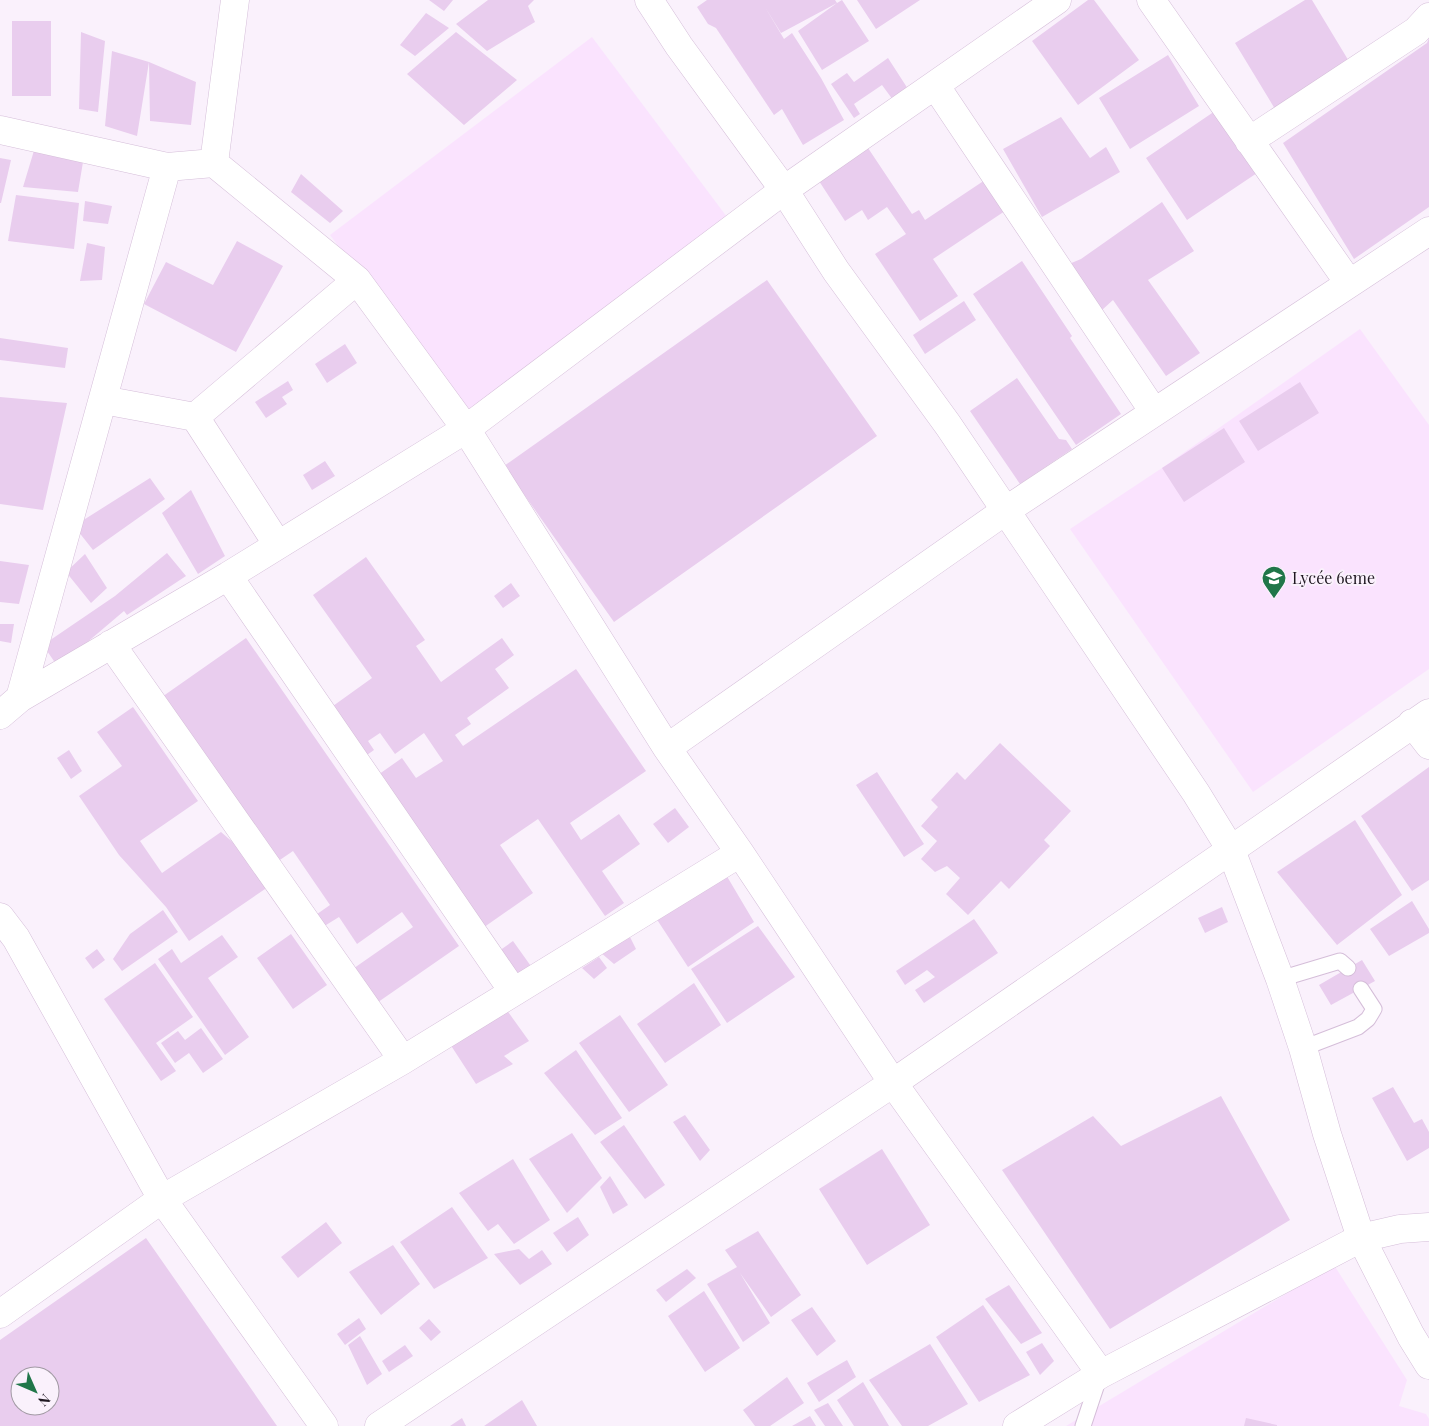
<svg xmlns="http://www.w3.org/2000/svg" width="1429" height="1426" viewBox="0 0 1429 1426" font-family="'Playfair Display',serif">
	<style>
		.built { fill: #fae3fe }
		.building { fill: #e9cdee; fill-rule: evenodd }
		.lines { fill: none; stroke-linecap: round; stroke-linejoin: round }
		.lane-casing { stroke: #d5bed9; stroke-width: 17 }
		.street-casing { stroke: #d5bed9; stroke-width: 29 }
		.secondary-casing { stroke: #d5bed9; stroke-width: 29 }
		.lane { stroke: #fff; stroke-width: 15 }
		.street { stroke: #fff; stroke-width: 28 }
		.secondary { stroke: #fff; stroke-width: 28 }
		.labels { text-anchor: middle; stroke-width: 4; stroke-linejoin: round; paint-order: stroke }
		.poi-label { font-size: 16px; fill: #1f1721; stroke: #faf1fc; text-anchor: start }
	</style>
	<rect width="100%" height="100%" fill="#faf1fc"/>
	<path class="built" d="M592 37 730 221 468 419 330 235Z
		M1360 329 1429 425V669L1253 792 1070 529 1162 468Z
		M1334 1265 1407 1380 1399 1406 1426 1414 1429 1419V1426H1066Z"/>
	<path class="building" d="M429 0H453L444 11Z
		M488 0H534L528 6 535 22 487 51 456 24Z
		M707 0H835L837 3 842 0 869 41 822 70 798 31 837 3 781 33 765 7 784 39 792 33 821 78 844 120 803 145 782 109 774 115 716 28 708 24 697 7Z
		M857 0H920L876 29Z
		M1088 0H1094L1139 60 1078 105 1032 41Z
		M1305 0H1312L1350 63 1275 109 1235 43Z
		M426 13 449 28 415 56 400 45Z
		M12 21H51V96H12Z
		M81 32 105 41 98 112 79 109Z
		M456 32 517 80 464 125 407 74Z
		M1429 38V207L1354 259 1283 143 1427 43Z
		M112 51 149 62 196 82 191 125 150 121 149 62 137 136 105 126Z
		M1168 55 1199 106 1130 149 1099 98Z
		M888 58 908 89 893 100 882 85 854 104 860 114 854 118 831 84 847 73 854 82Z
		M1218 109 1260 171 1187 220 1146 158Z
		M1061 117 1090 158 1106 147 1120 172 1042 217 1003 149Z
		M36 144 84 156 78 192 23 187Z
		M868 148 912 214 919 210 925 220 985 180 1005 211 933 259 958 296 920 321 875 254 906 234 887 207 868 220 862 210 845 221 819 181Z
		M0 158 11 160 1 203H0Z
		M301 174 343 211 330 223 291 192Z
		M16 195 79 203 74 249 8 241Z
		M85 201 112 206 108 224 83 221Z
		M1162 202 1194 251 1148 280 1200 353 1166 376 1113 300 1102 310 1069 264 1081 259Z
		M237 241 283 266 236 352 144 304 166 262 213 285Z
		M87 243 105 247 102 280 80 281Z
		M1022 261 1072 336 1070 338 1121 414 1076 445 973 294Z
		M767 280 877 436 614 622 504 466Z
		M964 301 976 320 925 354 913 335Z
		M0 338 68 348 65 368 0 360Z
		M345 344 357 363 327 383 315 364Z
		M1017 378 1059 439 1066 440 1072 449 1020 484 970 411Z
		M288 381 293 390 282 397 287 404 266 418 255 402Z
		M1300 382 1319 413 1258 451 1239 421Z
		M0 397 67 403 43 510 0 504Z
		M1224 428 1245 462 1184 502 1162 468Z
		M325 461 335 476 312 490 303 475Z
		M150 478 165 499 93 550 74 526Z
		M191 490 225 556 198 574 162 513Z
		M167 553 186 576 127 615 124 611 58 667 43 645 115 596Z
		M85 554 107 588 91 603 66 572Z
		M366 557 425 640 416 646 441 682 502 638 514 655 495 669 509 688 467 718 471 724 455 735 463 746 576 669 646 771 570 823 581 840 619 814 640 844 602 871 624 903 605 916 538 819 500 845 533 893 480 930 375 777 402 758 416 778 443 761 424 733 395 754 380 733 368 741 374 750 360 760 326 711 372 678 313 595Z
		M0 561 29 565 19 604 0 602Z
		M511 583 520 596 503 608 494 596Z
		M0 624H14L11 643 0 641Z
		M246 638 459 946 371 1007 347 973 413 927 402 912 357 944 339 917 318 930 310 919 330 905 293 851 274 864 159 699Z
		M133 707 198 801 140 841 162 873 221 832 244 852 268 887 189 941 166 907 119 855 79 796 122 766 97 732Z
		M1000 743 1071 811 1044 840 1050 846 1009 889 1001 881 968 915 946 894 960 878 947 866 935 872 921 859 937 841 921 826 938 807 931 800 957 772 965 780Z
		M69 750 82 771 71 779 57 758Z
		M1429 767V880L1412 891 1361 816Z
		M877 772 924 844 904 857 856 785Z
		M675 808 689 827 668 843 653 824Z
		M1355 820 1402 895 1337 945 1277 872Z
		M722 868 754 922 688 967 654 915Z
		M1412 901 1429 929V933L1389 956 1370 929Z
		M1222 907 1228 922 1205 933 1198 918Z
		M163 910 178 932 122 971 113 959 130 934Z
		M974 919 998 953 924 1003 915 990 935 977 927 970 905 985 896 971Z
		M758 926 795 977 727 1023 691 969Z
		M627 931 636 949 614 964 600 952Z
		M291 934 327 985 293 1009 257 958Z
		M222 935 238 957 208 978 249 1037 225 1055 158 959 172 949 181 963Z
		M513 941 533 969 518 979 499 951Z
		M97 949 105 960 93 969 85 958Z
		M599 957 607 968 594 979 582 968Z
		M1362 960 1375 981 1331 1005 1319 985Z
		M155 963 193 1017 156 1043 176 1071 161 1081 104 999Z
		M694 983 721 1025 665 1063 637 1024Z
		M506 1009 529 1041 504 1056 513 1064 476 1084 450 1044Z
		M620 1015 668 1085 629 1112 579 1043Z
		M201 1028 223 1059 203 1073 189 1053 175 1063 161 1043 178 1031 185 1040Z
		M576 1050 622 1118 595 1135 544 1073Z
		M1393 1087 1414 1123 1422 1119 1429 1132V1148L1407 1161 1372 1098Z
		M1221 1096 1290 1220 1110 1329 1002 1170 1093 1116 1121 1146Z
		M685 1115 710 1150 700 1161 673 1122Z
		M624 1125 665 1185 645 1199 600 1142Z
		M572 1133 602 1178 567 1213 529 1159Z
		M882 1149 930 1225 867 1265 819 1189Z
		M513 1159 550 1220 514 1244 498 1224 488 1231 459 1193Z
		M610 1176 628 1205 613 1214 600 1187Z
		M452 1207 488 1258 434 1289 400 1242Z
		M578 1217 589 1235 567 1252 553 1233Z
		M326 1222 342 1243 298 1278 281 1257Z
		M758 1231 801 1295 771 1317 740 1273 770 1323 743 1342 707 1284 737 1267 725 1250Z
		M146 1238 277 1426H0V1340ZM20 1376H50V1406H20Z
		M393 1245 420 1284 381 1315 349 1272Z
		M519 1249 529 1259 542 1250 552 1264 520 1285 494 1254Z
		M687 1269 696 1278 666 1302 656 1290Z
		M1009 1285 1042 1333 1021 1344 985 1299Z
		M704 1291 740 1348 705 1372 668 1316Z
		M983 1305 1030 1375 979 1402 936 1337Z
		M812 1307 836 1341 817 1356 791 1320Z
		M359 1318 366 1329 345 1345 337 1334Z
		M429 1319 441 1332 431 1341 419 1328Z
		M360 1336 382 1374 367 1385 348 1345Z
		M1042 1343 1054 1361 1040 1375 1026 1352Z
		M930 1344 968 1404 928 1426H902L869 1380Z
		M405 1345 413 1356 389 1372 382 1361Z
		M847 1360 856 1377 819 1402 807 1383Z
		M787 1377 804 1403 770 1426H755L743 1410Z
		M863 1382 889 1426H854L837 1400Z
		M522 1400 537 1426H484Z
		M828 1403 843 1426H825L814 1410Z
		M810 1416 816 1426H792Z
		M462 1418 466 1426H450Z
		M1246 1418 1277 1425V1426H1244Z"/>
	<g class="lines">
		<defs>
			<path id="lane" d="M1280 979 1340 961 1348 968
				M1303 1048 1358 1027 1368 1019 1374 1009 1361 989
				M1083 1426 1100 1375"/>
			<path id="street" d="M1151 0 1349 283
				M935 85 1154 412
				M0 130 167 167 214 163 235 0
				M1249 141 1416 31 1429 17
				M214 163 357 280 466 429 667 748 740 853 893 1083 1429 713
				M103 400 195 417 357 280
				M195 417 278 545
				M228 576 513 991
				M111 644 403 1060
				M20 698 228 576 466 429 784 190 1057 0
				M0 715 20 698 167 167
				M1412 723 1429 745
				M667 748 1005 511 1429 231
				M0 917 16 938 162 1199 324 1426
				M0 1314 162 1199 403 1060 740 853
				M379 1426 893 1083 1101 1374
				M1017 1426 1101 1374 1361 1238 1400 1229 1429 1227"/>
			<path id="secondary" d="M649 0 679 46 784 190 836 271 948 425 1196 793 1231 850 1280 979 1303 1048 1327 1134 1361 1238 1411 1336 1429 1365"/>
		</defs>
		<use href="#lane" class="lane-casing"/>
		<use href="#street" class="street-casing"/>
		<use href="#secondary" class="secondary-casing"/>
		<use href="#lane" class="lane"/>
		<use href="#street" class="street"/>
		<use href="#secondary" class="secondary"/>
	</g>
	<defs>
		<symbol id="school-pin" viewBox="-11 -11 22 30"><path d="M0 17L-7.5 6A9.5 9.5 0 1 1 7.5 6Z" fill="#207649" stroke="#faf1fc"/><path d="M0-5L7-2L0 1L-7-2ZM-4 1L0 2.5L4 1V4Q0 6-4 4Z" fill="#fff"/></symbol>
	</defs>
	<g fill-rule="evenodd">
		<use href="#school-pin" x="1260" y="564" width="28" height="38"/>
	</g>
	<g class="labels">
		<g class="poi-label">
			<text x="1292" y="584">Lycée 6eme</text>
		</g>
	</g>
	<g transform="translate(35 1391) rotate(135)"><circle r="24" fill="#faf1fc" stroke="#a29aa4"/>
	<path d="M0-4L9 19L0 12L-9 19Z" fill="#207649"/>
	<text y="-8" font-size="14" font-weight="bold" text-anchor="middle" fill="#1f1721">N</text>
	</g>
</svg>
